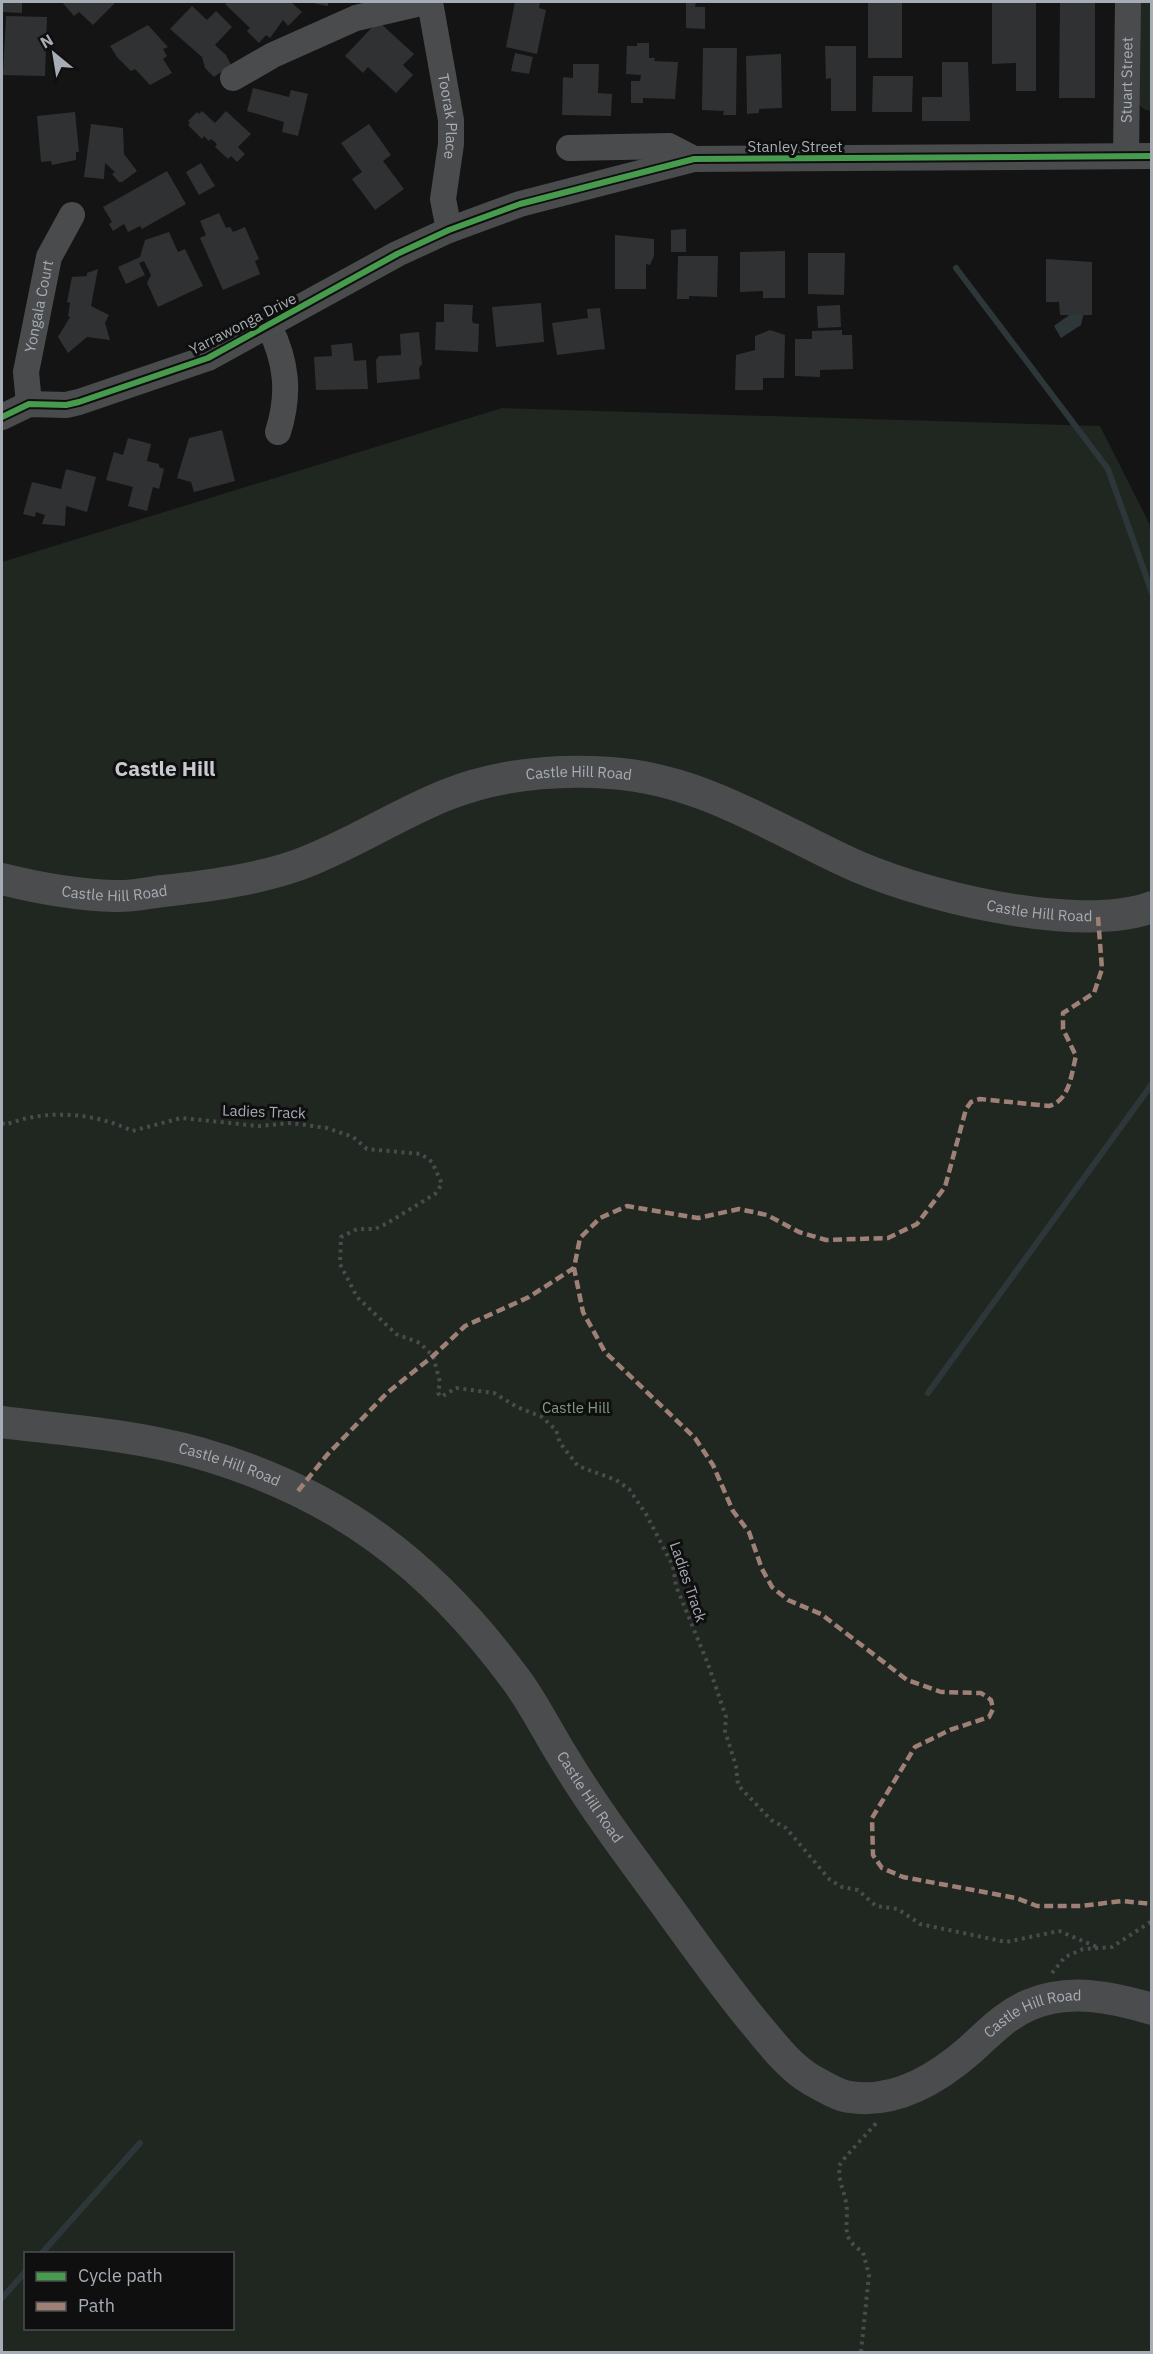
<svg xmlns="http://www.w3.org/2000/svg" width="1153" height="2354" viewBox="0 0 1153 2354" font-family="'IBM Plex Sans',sans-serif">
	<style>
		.green { fill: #202620; fill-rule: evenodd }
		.water { fill: #2d373a }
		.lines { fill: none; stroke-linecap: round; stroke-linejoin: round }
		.stream { stroke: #2d373a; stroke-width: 6 }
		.building { fill: #303132 }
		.path { stroke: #4a4b4e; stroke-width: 4; stroke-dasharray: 3 4.5; stroke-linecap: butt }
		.minor { stroke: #494b4d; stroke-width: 26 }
		.major { stroke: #4b4c4e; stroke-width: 32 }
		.quiet { stroke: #9e8076; stroke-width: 4.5; stroke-dasharray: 9 4.5; stroke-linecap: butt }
		.cycleway-casing { stroke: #0f0f10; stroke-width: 10 }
		.cycleway { stroke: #469c4c; stroke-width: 6 }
		.labels { text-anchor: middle; stroke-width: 6; stroke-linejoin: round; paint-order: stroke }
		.street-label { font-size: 15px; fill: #a7adb4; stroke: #0f0f10 }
		.park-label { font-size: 15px; fill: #839c80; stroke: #0f0f10 }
		.district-label { font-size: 21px; font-weight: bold; fill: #c7cbd0; stroke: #0f0f10 }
	</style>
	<rect width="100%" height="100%" fill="#141415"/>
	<path class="green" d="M1137 2H1151V111L1145 110 1137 103Z
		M502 408 1100 426 1152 529 1151 2352H2V562ZM26 2254H232V2328H26Z"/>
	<path class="water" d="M1084 312 1081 325 1061 338 1054 326 1072 313Z"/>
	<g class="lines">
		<path class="stream" d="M956 268 1108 469 1152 593
			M928 1393 1152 1084
			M41 2254 140 2143
			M2 2298 26 2271"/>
	</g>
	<path class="building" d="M3 2H22V13L2 12Z
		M62 2H116L93 25 79 12 74 16Z
		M228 2H291L302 12 288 26 283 20 270 38 266 35 259 43 247 31 250 28 225 4Z
		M307 2H328V6Z
		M515 2H540L539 8 546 10 537 54 506 47Z
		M686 2H696L695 7H705V29L686 28Z
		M868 2H902V58H868Z
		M992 2H1036V91H1016V63L992 64Z
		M1060 2H1095V98H1059Z
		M192 6 207 20 216 11 232 27 215 45 226 55 231 65 214 77 205 68 202 57 170 29Z
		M6 16 47 17 45 76 3 75Z
		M378 21 414 54 403 65 413 75 396 93 368 67 363 73 345 56Z
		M148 25 168 47 163 49 167 56 163 59 172 73 150 85 135 69 131 71 117 57 110 46Z
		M637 43H649V58H655L654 61 678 62 675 99 643 98V103H631V81H640L641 75 626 74 627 46H637Z
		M825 46H856V111H831V78L826 79Z
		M703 48H737L736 115H723L724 111 702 110Z
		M515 53 533 57 529 74 511 71Z
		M781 54 782 108 759 109V113L747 114 746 56Z
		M942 62H968L970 121H922V97H942Z
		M573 64H599L598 93 612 94 611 116 562 115 563 77 573 78Z
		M873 76H913L912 112H872Z
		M253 88 289 97 291 90 308 94 298 136 282 132 284 122 247 111Z
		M202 111 215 123 226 111 251 134 238 147 245 154 237 162 231 156 228 159 215 147 217 144 211 139 209 141 204 136 202 139 188 125 190 123 188 121 197 112 199 114Z
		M75 112 79 152H76V160L52 165 51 161 41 162 37 116Z
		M91 124 123 128 124 154 137 171 122 182H119L112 174 115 172 105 163 104 179 84 177Z
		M369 124 391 155 383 161 404 189 375 210 352 179 362 172 341 143Z
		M201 163 215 186 199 195 186 172Z
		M167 171 186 204 142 229 140 226 128 232 124 224 113 231 109 224 112 222 103 207Z
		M219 213 226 228 230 227 233 232 245 227 259 259 255 261 260 274 223 290 200 238 206 235 200 221Z
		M686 229V252H671V230Z
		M169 232 178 252 185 249 203 286 158 307 147 283 151 275 144 261 139 263 145 275 126 284 118 267 140 257 145 240Z
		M615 235 654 239V256L650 265 646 264V289H615Z
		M785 251V298H763V291L740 292V252Z
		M808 253H845L844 295 808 294Z
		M678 256H718L717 297 689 296V299H677Z
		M1046 259 1092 262V315H1060L1059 302H1046Z
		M98 269 91 306 109 315 105 323 110 340 87 337 68 353 58 337 70 317 68 316 70 303 67 302 72 277 87 276V273Z
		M541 303 544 342 496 347 492 307Z
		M444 304 473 305 472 320 473 323 479 324 478 352 435 350 436 322H444Z
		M840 305 841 327 818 328 817 306Z
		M600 308 605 349 557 355 552 323 588 318 587 309Z
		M770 330 785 335 784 378H763V390H735L736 355 755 350V336Z
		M842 330V335H852L853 369 820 370V377L795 376V339H812V331Z
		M419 332 422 364 419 368 420 379 377 383 376 360 379 356 401 355 400 334Z
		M352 343 354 361 366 360 368 389 316 390 314 357 332 356 331 345Z
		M222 430 235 481 194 492 191 482 177 478 189 438Z
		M128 438 151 444 147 461 159 464V467L164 469 159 489 153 487 147 511 128 506 133 487 106 480 114 452 123 455Z
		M66 469 96 477 87 512 66 506 65 526 42 524 45 515 36 512 35 517 23 514 32 482 61 489Z"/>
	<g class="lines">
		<path class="path" d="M2 1123 5 1125C44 1109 94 1112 132 1131L181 1118 259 1126 291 1123 327 1128 353 1137 367 1149 421 1154 432 1162 442 1184 435 1194 386 1224 375 1229H357L341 1237 340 1264 357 1297 396 1334 420 1343 433 1356 440 1382 438 1393 441 1397 456 1388 494 1393 517 1407 542 1417 556 1430 560 1443 578 1466 616 1480 629 1489 646 1514 673 1566 676 1586 708 1664 726 1717 725 1731 736 1766 738 1785 771 1820 786 1828 830 1880 842 1887 858 1890 876 1906 898 1909 920 1924 1006 1942 1059 1931 1097 1947
			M1052 1973 1065 1957 1083 1949 1112 1947 1152 1921
			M861 2352 869 2275 863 2252C838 2237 850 2224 846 2202 844 2190 837 2179 840 2165 842 2159 870 2131 877 2122"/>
		<g class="minor">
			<path id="s1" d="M430 2 451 120V144L443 199 449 230"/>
			<path d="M233 78 273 55 356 18 425 2"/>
			<path d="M569 148 669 146 694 159"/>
			<path id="s2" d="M1126 156 1128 2"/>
			<path d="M269 326C287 362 290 394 278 432"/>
			<path id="s3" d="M29 404 26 372 49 257 72 215"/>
			<path d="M2 417 29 404 66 405 79 402 208 358 397 254 449 230 520 204 694 159 1152 156"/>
		</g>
		<g class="major">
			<path id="s4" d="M2 879C38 888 77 895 115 896 130 897 147 893 163 891 208 886 255 880 298 865 350 846 396 815 446 795 499 774 555 769 611 773 697 779 765 823 841 859 912 894 1076 935 1152 907"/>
			<path id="s5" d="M2 1422C67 1430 135 1435 199 1453 338 1493 432 1565 517 1681 536 1707 550 1737 567 1763 598 1814 634 1861 669 1909 698 1949 726 1989 758 2027 774 2046 789 2066 810 2079 821 2085 838 2096 850 2097 895 2104 938 2078 970 2050 989 2033 1005 2015 1029 2005 1069 1988 1112 1997 1152 2009"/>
		</g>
		<path class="quiet" d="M1098 917 1102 969 1094 993 1063 1013V1029L1076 1056C1071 1075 1070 1100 1049 1106L980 1099 971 1102 966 1109 945 1187 917 1224 888 1238 826 1240 799 1232 767 1215 739 1209 698 1218 627 1206 600 1218 580 1238 574 1268 583 1312 605 1352 695 1438 713 1465 733 1511 749 1532 762 1569 772 1587 788 1600 821 1614 907 1680 941 1692 981 1693 991 1700 993 1709 989 1717 950 1730 915 1747 872 1818 873 1855 882 1868 903 1877 1016 1898 1037 1906H1081L1122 1901 1152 1904
			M298 1491 327 1455 387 1393 433 1356 465 1326 529 1297 574 1268"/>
		<defs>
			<path id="cycleway" d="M2 417 29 404 66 405 79 402 208 358 397 254 449 230 520 204 694 159 1152 156"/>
		</defs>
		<use href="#cycleway" class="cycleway-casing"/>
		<use href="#cycleway" class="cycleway"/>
	</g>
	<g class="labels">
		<g class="street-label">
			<text dy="5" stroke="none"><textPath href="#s2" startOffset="76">Stuart Street</textPath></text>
			<text dy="5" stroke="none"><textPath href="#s1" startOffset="116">Toorak Place</textPath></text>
			<text x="795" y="152">Stanley Street</text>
			<text dy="5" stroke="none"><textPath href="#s3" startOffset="99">Yongala Court</textPath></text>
			<text transform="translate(243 324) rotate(-27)" y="5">Yarrawonga Drive</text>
			<text dy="5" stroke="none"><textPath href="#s4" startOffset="600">Castle Hill Road</textPath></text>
			<text dy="5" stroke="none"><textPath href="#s4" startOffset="114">Castle Hill Road</textPath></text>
			<text dy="5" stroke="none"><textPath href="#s4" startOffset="1086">Castle Hill Road</textPath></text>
			<text transform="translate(264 1112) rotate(2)" y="5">Ladies Track</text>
			<text dy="5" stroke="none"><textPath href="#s5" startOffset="232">Castle Hill Road</textPath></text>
			<text transform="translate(688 1582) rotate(71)" y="5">Ladies Track</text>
			<text dy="5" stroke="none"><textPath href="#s5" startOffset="736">Castle Hill Road</textPath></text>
			<text dy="5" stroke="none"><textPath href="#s5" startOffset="1347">Castle Hill Road</textPath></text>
		</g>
		<g class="park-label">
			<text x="576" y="1413">Castle Hill</text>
		</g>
		<g class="district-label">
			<text x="165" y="776">Castle Hill</text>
		</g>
	</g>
	<rect width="1153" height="2354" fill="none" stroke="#a7adb4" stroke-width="6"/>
	<rect x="24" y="2252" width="210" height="78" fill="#0f0f10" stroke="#4c4e52" stroke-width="1.5"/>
	<rect x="36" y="2272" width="30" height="9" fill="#469c4c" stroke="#4c4e52" stroke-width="1.5"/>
	<text x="78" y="2282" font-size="18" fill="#a7adb4">Cycle path</text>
	<rect x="36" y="2302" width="30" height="9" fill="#9e8076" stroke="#4c4e52" stroke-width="1.5"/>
	<text x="78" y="2312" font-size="18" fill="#a7adb4">Path</text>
	<g transform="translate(54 54) rotate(330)" stroke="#0f0f10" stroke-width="4.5" paint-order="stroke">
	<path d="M0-4.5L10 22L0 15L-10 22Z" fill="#a7adb4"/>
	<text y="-9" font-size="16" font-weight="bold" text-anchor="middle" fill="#a7adb4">N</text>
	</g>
</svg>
